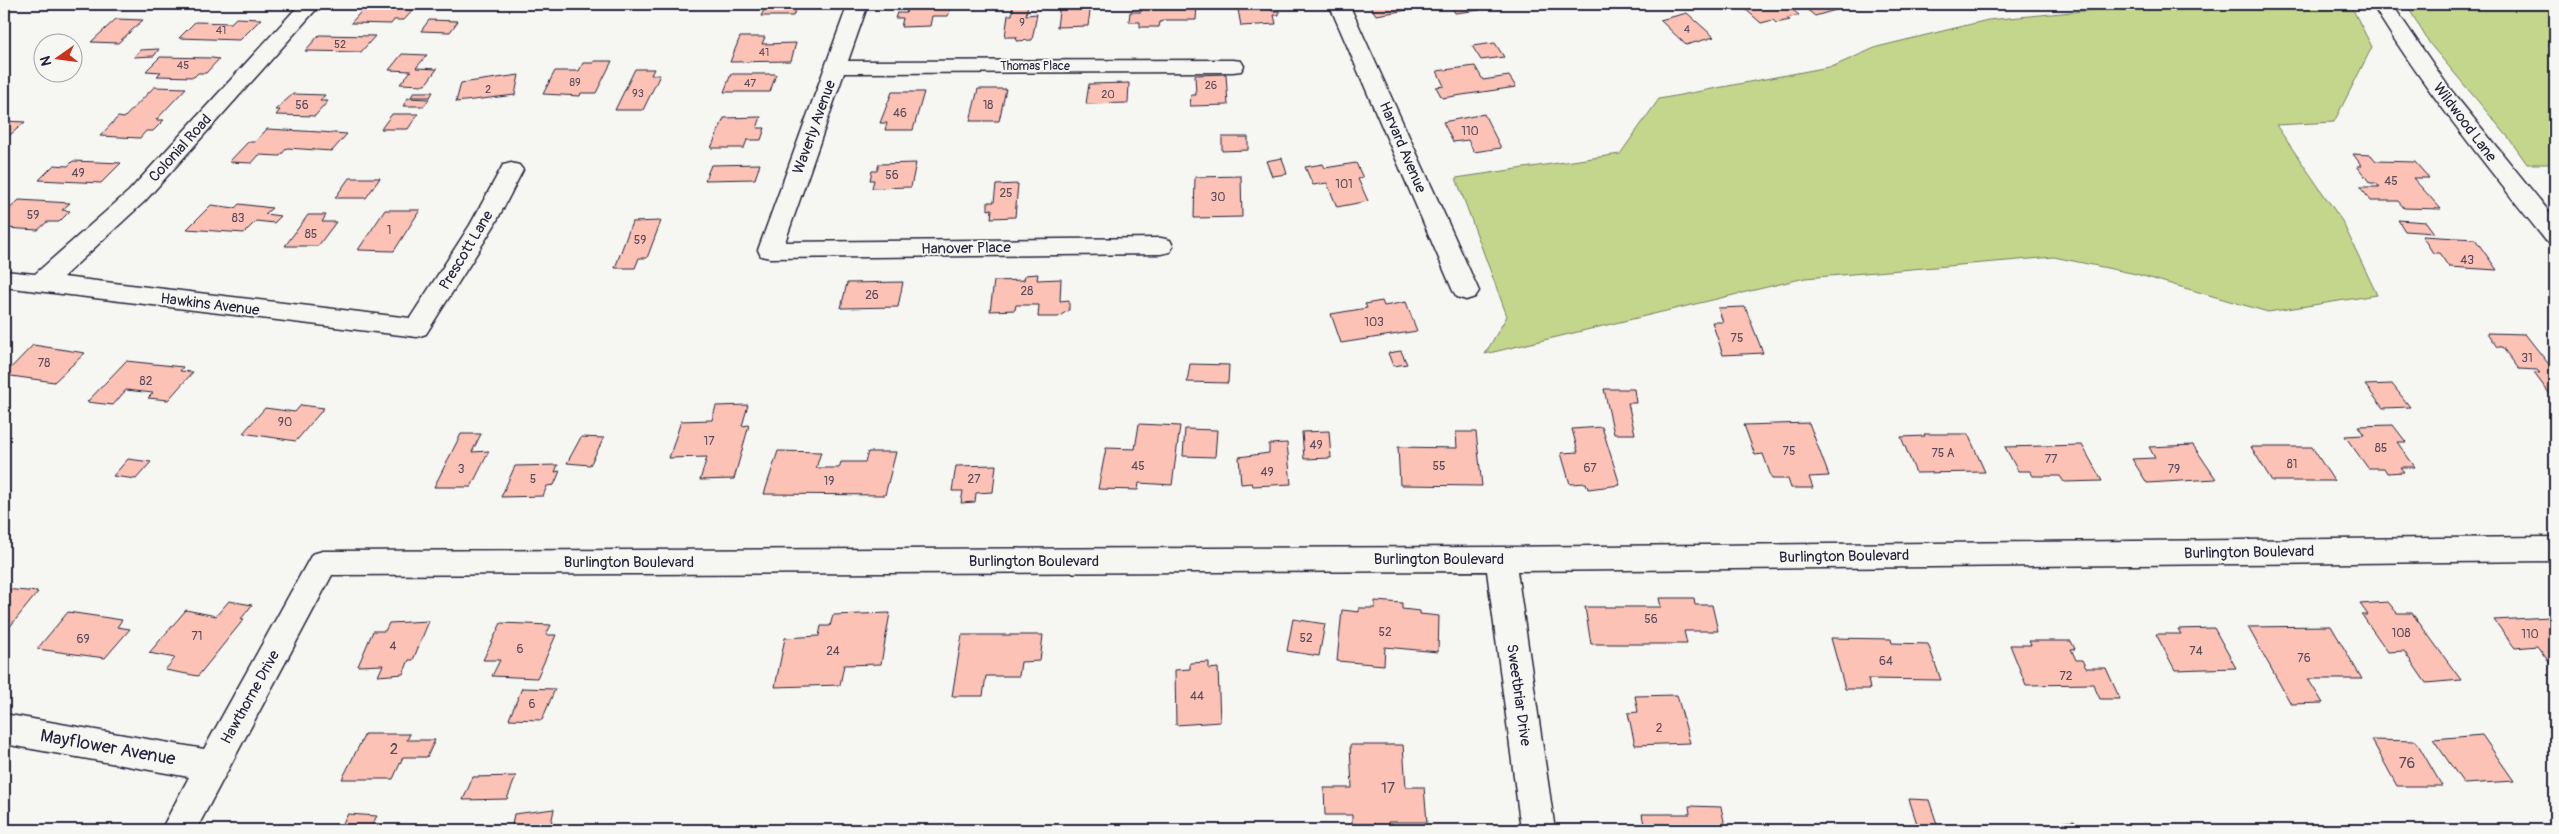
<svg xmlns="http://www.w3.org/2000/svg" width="2559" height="834" viewBox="0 0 2559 834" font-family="Pangolin,sans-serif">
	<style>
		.green { fill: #c4d68b; stroke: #737c63 }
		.building { fill: #fcc2b6; stroke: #22223b }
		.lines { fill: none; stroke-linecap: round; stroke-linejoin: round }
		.street-casing { stroke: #22223b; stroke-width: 3 }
		.street { fill: #f6f6f2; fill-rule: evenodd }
		.labels { text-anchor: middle; stroke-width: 4; stroke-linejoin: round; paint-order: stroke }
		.far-number-label { font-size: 11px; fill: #584a5a }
		.far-street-label { font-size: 12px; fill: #22223b; stroke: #f6f6f2 }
		.number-label { font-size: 12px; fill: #584a5a }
		.street-label { font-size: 15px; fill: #22223b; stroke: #f6f6f2 }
		.near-number-label { font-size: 15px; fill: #584a5a }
		.near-street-label { font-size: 18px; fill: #22223b; stroke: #f6f6f2 }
	</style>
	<rect width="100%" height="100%" fill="#f6f6f2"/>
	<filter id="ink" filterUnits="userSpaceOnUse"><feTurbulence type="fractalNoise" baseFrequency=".02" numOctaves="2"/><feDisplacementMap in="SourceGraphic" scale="10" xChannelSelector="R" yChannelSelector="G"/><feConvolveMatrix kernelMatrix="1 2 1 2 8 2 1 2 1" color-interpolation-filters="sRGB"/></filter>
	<g filter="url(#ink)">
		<path class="green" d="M2122 4H2350L2372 47 2334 122 2276 125 2342 221 2377 295 2268 312 2136 274 2054 257 1805 278 1485 354 1507 316 1456 178 1620 154 1659 99 1834 66 1877 47 1988 20 2114 8Z
			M2406 4H2555V164H2527L2508 137 2430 44Z"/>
		<path class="building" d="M756 4H798L793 16H761L765 8H755Z
			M909 4H939L938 8H951L948 16H932L930 26 901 27 903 18H895L897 13H906Z
			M1013 4H1028L1026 15 1037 14 1032 40 1016 41 1017 37H1005L1008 15H1012Z
			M1060 4H1091L1088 26 1057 27Z
			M1142 4 1197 5 1196 20H1165L1160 22 1159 27H1140V22H1129L1130 12H1141Z
			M1237 4H1271L1272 11H1279V15H1274L1276 24 1241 26Z
			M1369 4H1422L1412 5 1414 9 1376 15Z
			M1450 4H1477L1480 10 1455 13Z
			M1758 4H1786L1799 15 1787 18 1790 20 1776 23 1773 20 1761 23 1743 7Z
			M1800 4H1833L1839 9 1815 16Z
			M365 7 404 8 414 9 404 20H394L391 24 351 23Z
			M1687 13 1714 37 1686 45 1660 20Z
			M236 18 261 19 240 40 179 38 195 22 231 23Z
			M116 19 143 20 118 43 91 42Z
			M429 20 458 21 450 32 421 31Z
			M319 35 375 36 361 52 305 51Z
			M740 37H765L762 44 796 43 791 61 730 62Z
			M1495 43 1504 57 1481 60 1472 46Z
			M159 49 154 56 134 57 140 50Z
			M402 54 427 55 416 68 437 69 425 85 400 84 411 71 389 70Z
			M160 57 212 58 219 59 206 73H198L194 77 157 76 161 72 146 71Z
			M594 61H612L596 93H581L580 96 543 94 555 71H579L583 63H593Z
			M1475 66 1483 80 1509 76 1516 87 1442 98 1436 87 1444 86 1437 71Z
			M635 69H654L651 75H660L643 110H615Z
			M731 74H776L770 92H724Z
			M1226 74 1228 105 1190 106 1191 95H1196L1195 75Z
			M519 75 515 95 456 102 461 83Z
			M1129 83 1128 103 1086 104 1089 84Z
			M154 87 186 88 156 120H164L153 131H146L140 138 100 136 118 117 124 118Z
			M978 89H1006L999 121H970Z
			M414 92H433L430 97H411Z
			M892 92H924L913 130H885L887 123H880Z
			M293 94 325 95 320 101H328L315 116 276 115 280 110H275Z
			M408 98 429 99 424 106H403Z
			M392 114H418L408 129H381Z
			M1484 114 1501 148 1474 152 1468 140 1453 142 1443 122Z
			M761 117 757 128H765L761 140H747L744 148H711L724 118Z
			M4 121 25 122 10 135H4Z
			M267 129 320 132 347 134 332 151 287 148 280 156 259 155 252 163 229 162 248 142H255Z
			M1222 137H1248V150L1222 151Z
			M2353 154 2371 155 2376 161 2415 162 2429 178H2413L2441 209 2404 208 2398 201H2371L2360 187H2379L2376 183H2370L2357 166H2362Z
			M1282 158 1287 174 1272 176 1266 161Z
			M73 161 121 163 101 183 39 180 54 165 68 166Z
			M916 163 911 187 872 188 874 180H870L872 171H877L879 164Z
			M1356 163 1363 178 1358 179 1368 201 1337 207 1327 183 1313 185 1305 167 1323 164 1325 168Z
			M760 164 755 179 705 180 711 165Z
			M1241 176 1242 217 1194 218 1195 177Z
			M349 178H380L366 198H335Z
			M1018 184 1015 217 991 218 992 209 988 210V202H994L996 185Z
			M19 200 70 203 62 210 70 211 59 222H47L38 230 4 228V214Z
			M239 204 272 208 265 214 281 216 274 223 256 221 244 233 187 229 211 205 235 208Z
			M385 210H420L394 251 358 250Z
			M308 215H326L322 222H336L318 246H285Z
			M2398 220 2426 222 2434 233 2405 231Z
			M661 221 647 258H639L635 268H615L632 222Z
			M2422 236 2475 239 2497 270 2449 267 2439 253H2433Z
			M1038 274 1037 280 1061 279 1060 301 1069 300V310L1058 317H1038L1039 305H1016L1015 310 990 311 994 281 1024 280 1025 275Z
			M903 282 898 307 841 308 847 283Z
			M1382 301 1384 306 1406 302 1417 331 1341 343 1331 314 1367 308 1365 304Z
			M1745 307 1763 353 1723 355 1712 322H1723L1718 308Z
			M2487 333 2525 334 2555 372V401L2534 373H2540L2537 370 2519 369 2502 347H2497Z
			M33 345 85 353 54 382 4 375Z
			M1401 351 1407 364 1393 366 1388 353Z
			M126 361 183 367 180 371 193 372 168 400 148 398 153 393 126 390 113 405 87 402Z
			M1190 364 1229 365 1228 383 1187 382Z
			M2392 384 2410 407 2383 408 2365 385Z
			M1604 389H1634L1636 403H1628L1635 434H1614Z
			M301 405 324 408 296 441 243 433 265 408 295 412Z
			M748 405 742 426 749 425 734 479 700 480 707 457 669 458 681 421 712 420 716 406Z
			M1809 423 1829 476 1809 477 1813 488H1791L1788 479H1772L1763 454 1755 455 1744 425Z
			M1139 424 1180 426 1172 485 1139 483 1138 490 1098 489 1106 448 1135 449Z
			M2393 425 2406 442H2397L2415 467H2400L2404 472 2387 473 2384 468H2368L2345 436 2364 435 2358 426Z
			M1602 427 1620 485 1588 489 1586 483 1570 484 1561 453 1578 452 1572 429Z
			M1185 429 1217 430 1215 457 1183 456Z
			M1329 431 1331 458 1304 459 1302 432Z
			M1456 432H1476L1482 486 1400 485 1398 447 1457 448Z
			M461 434H481L472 452 489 451 471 487H434Z
			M1924 434H1968L1985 472 1916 473 1901 437 1925 436Z
			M581 437 604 438 590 465 567 463Z
			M1287 443 1291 484 1253 486 1252 483 1241 484 1239 457 1269 453V444Z
			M2082 445 2102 481 2064 482 2060 476H2033L2030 471H2018L2005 447Z
			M2193 445 2216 479 2147 483 2132 459 2155 458 2149 447Z
			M2251 447H2312L2334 481H2272Z
			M778 451 821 452 816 468H839L841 462H865L868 452H896L885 495 764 494Z
			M128 459 151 462 136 479 113 476Z
			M558 465 555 472 560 471 554 485 547 486 543 496 501 497 515 466Z
			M996 465 993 492 976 493 975 502 961 503 963 491H952L956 466Z
			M4 589 38 592 4 634Z
			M1659 598H1694L1695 605H1712L1718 631H1684L1687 644H1591L1585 607H1661Z
			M229 601 252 605 241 619H244L198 676 165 670 175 658 149 653 186 610 216 616Z
			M1375 601 1402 603V609L1420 611V614L1439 616 1438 652 1385 647 1384 665 1337 661 1342 610 1359 612V608H1375Z
			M2388 602 2397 613H2412L2461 680 2426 683 2404 651 2388 652 2362 615H2368L2360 604Z
			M68 612 122 620 117 627 130 629 105 658 37 649Z
			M890 613 881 664 844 665 840 685 775 687 785 638 819 636 821 626H830L833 615Z
			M2550 617 2555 623V670L2537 646 2515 648 2494 620Z
			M1293 619 1325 624 1319 656 1287 651Z
			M429 621 413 660H409L403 674 378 676 383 665 358 666 373 631H385L389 623Z
			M501 623 551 625 546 635H556L537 678 492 676 500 660H483Z
			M2331 626 2362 679H2308L2323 703 2291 704 2248 627Z
			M2214 628 2236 668 2175 670 2156 634H2181L2178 629Z
			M962 635H1043L1040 661 1021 662 1019 676H986L983 696H952Z
			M1831 638 1891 639 1892 643 1928 644 1941 680 1868 679 1870 689H1845Z
			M2029 641H2071L2075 649H2071L2076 660H2082L2086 668H2106L2120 699H2100L2093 684 2026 685 2010 645H2031Z
			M1209 662V669L1218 668 1220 722 1176 725 1175 670 1190 669V663Z
			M522 688 555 689 542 720 509 719Z
			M1677 695 1690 743 1635 745 1628 713 1638 712 1635 696Z
			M365 734H410L407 740H435L427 757H403L393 779H342Z
			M2482 735 2514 781 2464 784 2433 739Z
			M2372 740 2416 741 2442 786H2397Z
			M1350 745H1403L1406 787H1424L1427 822H1388L1389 830H1375V824H1352V815H1325L1324 788H1352Z
			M516 776 507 799 463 800 473 777Z
			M1909 799 1929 800 1939 830H1919Z
			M1689 806 1721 807 1725 826H1753L1754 830H1645L1642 814H1690Z
			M554 809 550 830H511L514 814Z
			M348 814 377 816 369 830H339Z
			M2074 821 2079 830H2061L2058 823Z"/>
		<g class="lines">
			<defs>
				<path id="street" d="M300 4H321L145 201 63 277 410 318 470 225 503 165 511 163 519 165 523 170 494 226 426 334 417 337 4 287V271L35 274 129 191Z
					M848 4H868L848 61 1233 60 1241 61 1244 66 1241 71 1233 72 844 73 785 242 1161 238 1170 240 1173 246 1170 252 1161 254 770 258 761 256 758 250Z
					M1329 4H1349L1479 291 1475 297 1466 300 1457 297 1453 291Z
					M2372 4H2392L2450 89 2555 219V243L2546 241C2485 164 2423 88 2372 4Z
					M2555 537V561L1517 571 1555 830H1521L1487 571 332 575 196 830H161L189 777 4 744V714L204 749 312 554 323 551 1500 547Z"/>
			</defs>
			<use href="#street" class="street-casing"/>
			<use href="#street" class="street"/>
		</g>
	</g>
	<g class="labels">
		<g class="far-number-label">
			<text x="1022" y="26">9</text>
			<text x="1687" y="33">4</text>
			<text x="221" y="34">41</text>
			<text x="340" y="48">52</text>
			<text x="764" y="56">41</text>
			<text x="183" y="69">45</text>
			<text x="575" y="86">89</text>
			<text x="750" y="87">47</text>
			<text x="1211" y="89">26</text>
			<text x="488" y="93">2</text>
			<text x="638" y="97">93</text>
			<text x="1108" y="98">20</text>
		</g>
		<g class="far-street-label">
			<text x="1035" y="70">Thomas Place</text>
		</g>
		<g class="number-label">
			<text x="302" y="109">56</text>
			<text x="988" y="109">18</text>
			<text x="900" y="117">46</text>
			<text x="1470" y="135">110</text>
			<text x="78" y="177">49</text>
			<text x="892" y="179">56</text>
			<text x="2391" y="185">45</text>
			<text x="1344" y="188">101</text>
			<text x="1006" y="197">25</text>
			<text x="1218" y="201">30</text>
			<text x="33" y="219">59</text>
			<text x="238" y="222">83</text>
			<text x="389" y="234">1</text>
			<text x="311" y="238">85</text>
			<text x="640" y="244">59</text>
			<text x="2467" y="264">43</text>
			<text x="1027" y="295">28</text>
			<text x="872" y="299">26</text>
			<text x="1374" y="326">103</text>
			<text x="1737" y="342">75</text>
			<text x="2527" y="362">31</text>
			<text x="44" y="367">78</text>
			<text x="146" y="385">82</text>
			<text x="285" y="426">90</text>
			<text x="709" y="445">17</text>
			<text x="1316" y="449">49</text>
			<text x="2381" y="452">85</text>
			<text x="1789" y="455">75</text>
			<text x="1943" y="457">75 A</text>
			<text x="2051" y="463">77</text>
			<text x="2292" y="468">81</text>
			<text x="1138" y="470">45</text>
			<text x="1439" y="470">55</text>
			<text x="1590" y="472">67</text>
			<text x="461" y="473">3</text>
			<text x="2174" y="473">79</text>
			<text x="1267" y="476">49</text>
			<text x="533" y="483">5</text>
			<text x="974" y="483">27</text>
			<text x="829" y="485">19</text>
			<text x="1651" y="623">56</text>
			<text x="1385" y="636">52</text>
			<text x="2401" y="637">108</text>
			<text x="2530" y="638">110</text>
			<text x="197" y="640">71</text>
			<text x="1306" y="642">52</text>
			<text x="83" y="643">69</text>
			<text x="393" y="650">4</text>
			<text x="520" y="653">6</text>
			<text x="833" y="655">24</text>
			<text x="2196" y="655">74</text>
			<text x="2304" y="662">76</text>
			<text x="1886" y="665">64</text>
			<text x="2066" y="680">72</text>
			<text x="1197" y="700">44</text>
			<text x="532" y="708">6</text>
			<text x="1659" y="732">2</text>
		</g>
		<g class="street-label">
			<text transform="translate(2465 122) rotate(53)" y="5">Wildwood Lane</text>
			<text transform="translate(814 127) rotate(-70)" y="5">Waverly Avenue</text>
			<text transform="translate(1403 147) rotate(67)" y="5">Harvard Avenue</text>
			<text transform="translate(180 148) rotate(-48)" y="5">Colonial Road</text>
			<text transform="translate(966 248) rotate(-1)" y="5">Hanover Place</text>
			<text transform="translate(466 250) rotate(-59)" y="5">Prescott Lane</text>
			<text transform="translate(210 304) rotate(7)" y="5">Hawkins Avenue</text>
			<text transform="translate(2249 552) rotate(-1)" y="5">Burlington Boulevard</text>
			<text transform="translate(1844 556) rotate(-1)" y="5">Burlington Boulevard</text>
			<text x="1439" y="564">Burlington Boulevard</text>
			<text x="1034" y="566">Burlington Boulevard</text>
			<text x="629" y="567">Burlington Boulevard</text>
			<text transform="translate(1519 695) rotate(82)" y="5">Sweetbriar Drive</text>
			<text transform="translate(250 697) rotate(-61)" y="5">Hawthorne Drive</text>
		</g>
		<g class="near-number-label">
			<text x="394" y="754">2</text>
			<text x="2407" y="768">76</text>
			<text x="1388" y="793">17</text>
		</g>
		<g class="near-street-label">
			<text transform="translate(108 747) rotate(10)" y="6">Mayflower Avenue</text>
		</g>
	</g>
	<rect width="2559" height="834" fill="none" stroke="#f6f6f2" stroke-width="20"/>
	<rect x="10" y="10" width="2539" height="814" fill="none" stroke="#22223b" stroke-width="2" filter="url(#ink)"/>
	<g transform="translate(58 58) rotate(256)"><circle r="24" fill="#f6f6f2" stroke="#a1a1a9"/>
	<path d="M0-4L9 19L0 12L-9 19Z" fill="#c8321e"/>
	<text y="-8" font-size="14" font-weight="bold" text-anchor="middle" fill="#22223b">N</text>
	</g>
</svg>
